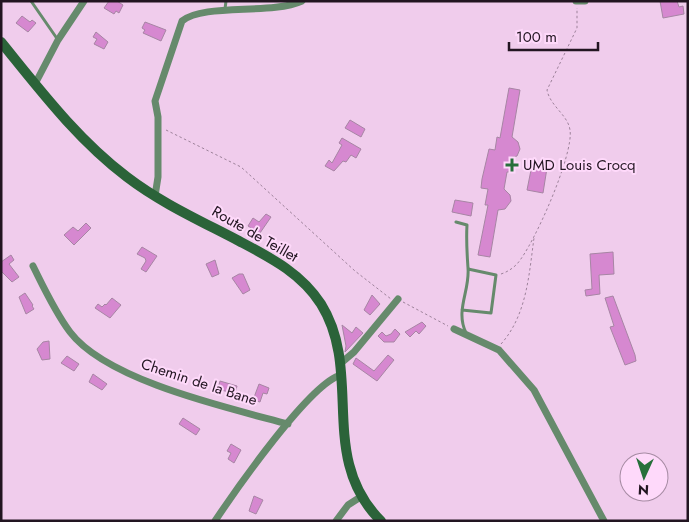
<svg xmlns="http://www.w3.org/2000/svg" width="689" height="522" viewBox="0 0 689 522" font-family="Jost,sans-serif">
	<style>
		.building { fill: #d688d0; stroke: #a785a4 }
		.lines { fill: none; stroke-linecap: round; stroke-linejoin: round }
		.path { stroke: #9d829a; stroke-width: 1; stroke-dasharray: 2.5 2.5; stroke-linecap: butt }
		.service { stroke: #668a6c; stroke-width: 3 }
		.minor { stroke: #668a6c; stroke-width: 7 }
		.secondary { stroke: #2b6339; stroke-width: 10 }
		.poi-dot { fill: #276f3b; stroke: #fed9fa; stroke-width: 2 }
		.labels { text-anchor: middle; stroke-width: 4; stroke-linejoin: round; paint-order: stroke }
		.poi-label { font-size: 15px; fill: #221521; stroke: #fed9fa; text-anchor: start }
		.street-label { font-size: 15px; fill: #221521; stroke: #fed9fa }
	</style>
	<rect width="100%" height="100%" fill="#f0ccec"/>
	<path class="building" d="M109 1H117L123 5 119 13 116 11 114 14 104 8Z
		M660 1H677L679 7 683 6 684 14 663 18Z
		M22 16 30 22 32 20 36 23 28 32 16 23Z
		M145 22 166 30 161 41 143 33 145 30 142 28Z
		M96 32 108 42 104 49 94 44 97 39 93 37Z
		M509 88 520 90 512 137 518 142 520 149 517 156 510 158 508 166 510 167 509 172H507L504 189 510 195 511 201 505 209 498 210 490 257 478 255 488 205H485L488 189 481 188 482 179 489 149 495 150 497 137 500 138Z
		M350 120 365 129 361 137 345 128Z
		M342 138 361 149 356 158 351 155 346 162 343 161 334 171 325 166 329 160 332 163 342 145 339 143Z
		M532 165 547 168 543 193 527 190Z
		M455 200 473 203 471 216 452 212Z
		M266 214 271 217 260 233 248 226 253 218 259 222Z
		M86 223 91 228 74 245 64 235 73 227 78 231Z
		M142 247 157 256 146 272 141 269 146 261 145 258 137 254Z
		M613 252 614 274 599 275 600 294 586 296 585 290 592 289 590 254Z
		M11 255 14 260 9 264 19 277 12 282 1 271V262Z
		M215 260 219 274 212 277 206 264Z
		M239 274H243L250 290 243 294 232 278Z
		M25 293 33 305 32 306 34 309 26 314 19 297Z
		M372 295 380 304 370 315 364 310Z
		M613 296 635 355 636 361 625 365 610 327 614 326 605 298Z
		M112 298 121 305 110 318 95 308 98 304 102 307 105 304 106 305Z
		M422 322 426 326 419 334 416 331 410 337 405 332Z
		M342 325 352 333 356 327 363 333 345 352 346 346Z
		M395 329 400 334 394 342H384L378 336 382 332 386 336 391 334Z
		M49 341 50 359 42 360 37 349 43 342Z
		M388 355 394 360 377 381 353 364 356 358 374 371Z
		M67 356 79 364 74 371 61 363Z
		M93 374 107 384 102 390 89 382Z
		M220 381 237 386 235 394 218 389Z
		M259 384 269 388 267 394 263 393 260 402 253 400Z
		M183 418 200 429 196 435 179 424Z
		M231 444 241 450 234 463 228 459 231 453 227 451Z
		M254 496 263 500 256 514 249 511Z"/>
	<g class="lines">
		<path class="path" d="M166 130 241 167 355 271 391 299
			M501 274C507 272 512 269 517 264 534 245 574 154 570 130 568 115 550 106 547 90L577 28V8
			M403 302 448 326
			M501 344C527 315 529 274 534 238"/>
		<path class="service" d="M31 1 58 40
			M225 9 226 1
			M456 222 467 225C466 241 467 252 468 268 470 291 455 310 466 333
			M462 310 491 313 496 275 468 269"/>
		<path class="minor" d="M576 1H585
			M35 84 58 40 84 1
			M155 196 158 177V117L155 101 182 21C204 3 271 15 302 1
			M33 266C44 288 55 312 70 332 107 381 229 408 288 424
			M454 329 499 350 534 390 604 521
			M341 363 354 352 398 299
			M215 521C235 491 310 383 341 375
			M336 521 348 505 362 496"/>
		<path class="secondary" d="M1 42C40 90 77 139 127 177 161 203 201 221 239 241 271 258 301 273 321 304 364 373 317 458 381 521"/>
	</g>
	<path class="poi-dot" d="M509.5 157.5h5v5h5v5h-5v5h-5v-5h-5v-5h5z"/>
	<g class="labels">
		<g class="poi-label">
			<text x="523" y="170">UMD Louis Crocq</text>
		</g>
		<g class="street-label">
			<text transform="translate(255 234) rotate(30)" y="5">Route de Teillet</text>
			<text transform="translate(199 382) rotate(18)" y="5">Chemin de la Bane</text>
		</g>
	</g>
	<rect width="689" height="522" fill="none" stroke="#221521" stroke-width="5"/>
	<g transform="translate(644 477) rotate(183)"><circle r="24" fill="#fed9fa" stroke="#a68ba3"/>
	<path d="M0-4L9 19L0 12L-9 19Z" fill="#276f3b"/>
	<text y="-8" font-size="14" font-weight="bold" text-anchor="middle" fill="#221521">N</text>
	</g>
	<path d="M509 42v8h89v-8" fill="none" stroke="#221521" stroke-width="2.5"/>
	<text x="516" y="42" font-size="15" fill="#221521" stroke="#fed9fa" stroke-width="4" paint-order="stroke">100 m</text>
</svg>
